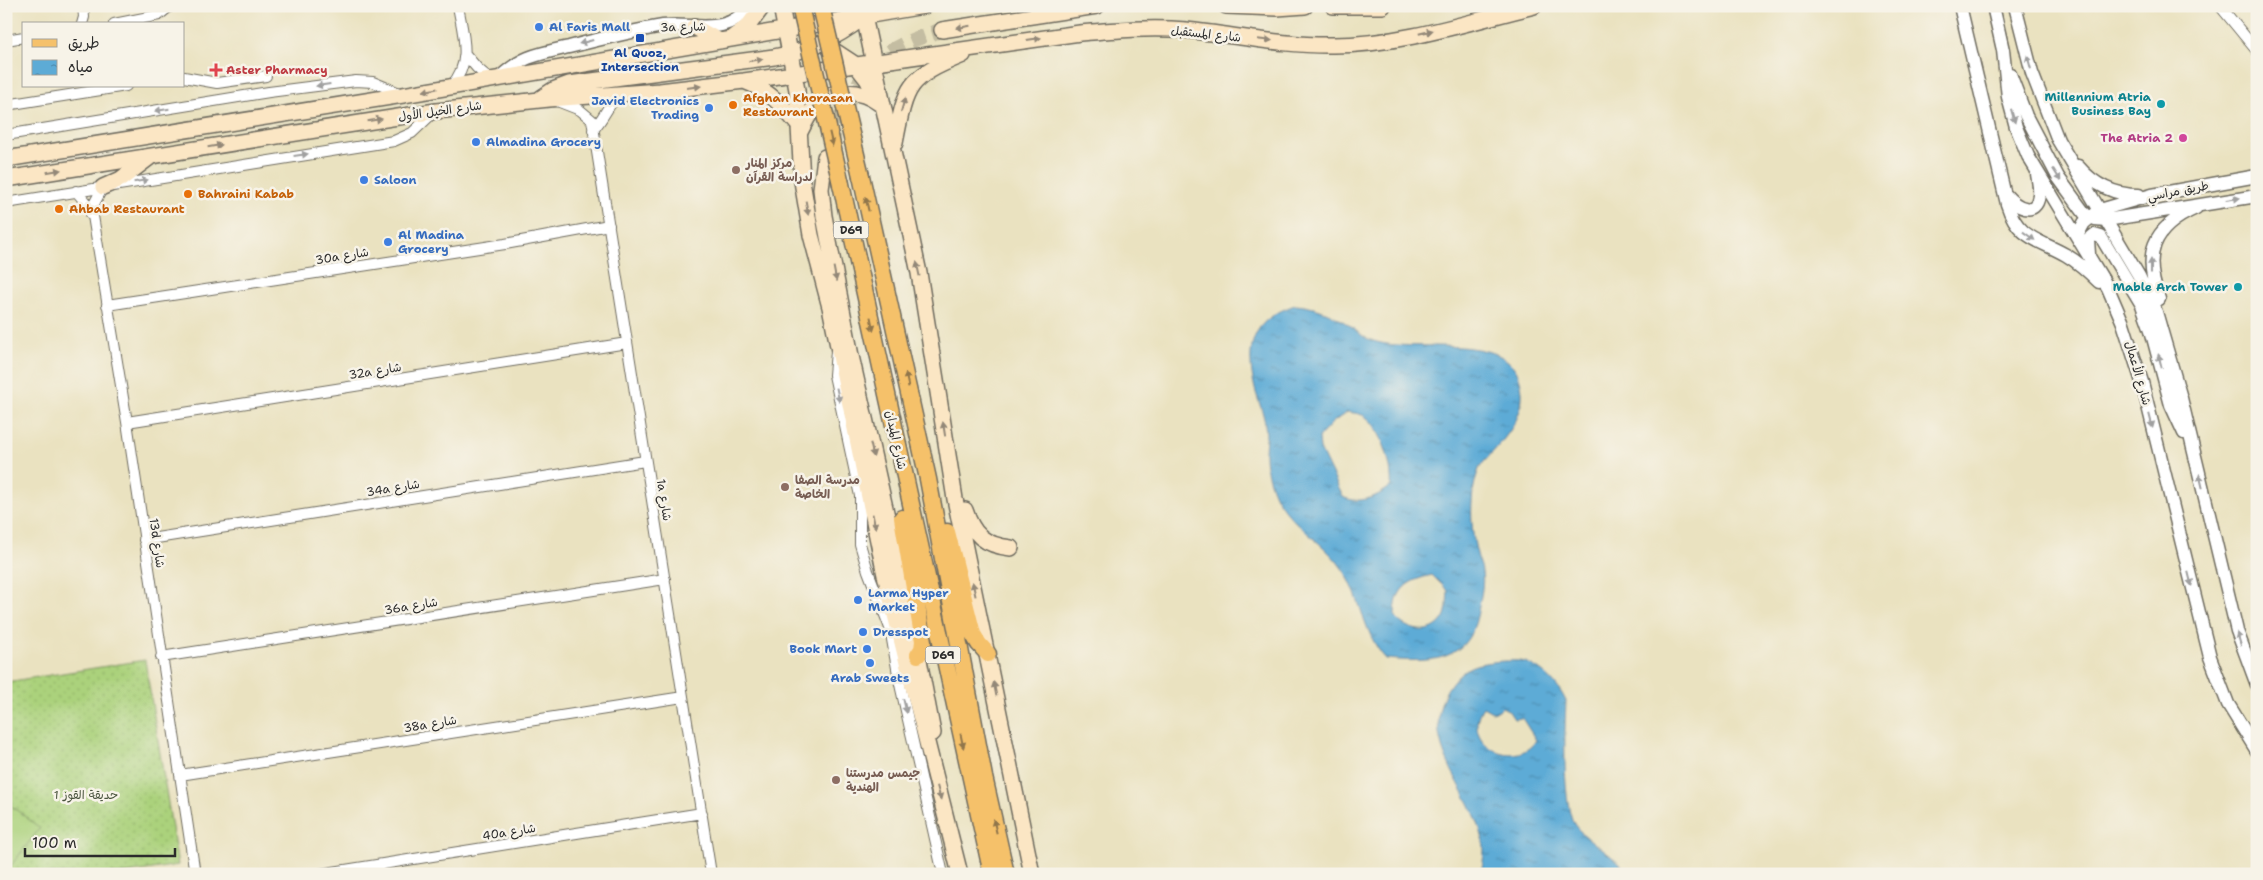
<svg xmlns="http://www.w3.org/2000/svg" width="2263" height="880" viewBox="0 0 2263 880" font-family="'Shantell Sans','Playpen Sans Arabic',sans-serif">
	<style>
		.grass { fill: url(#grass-dots); stroke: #6b7e54 }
		.garden { fill: #abd27c; stroke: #6b7e54 }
		.water { fill: url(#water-ripples); stroke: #446b80; fill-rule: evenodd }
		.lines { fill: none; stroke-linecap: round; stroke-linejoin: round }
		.secondary-tunnel { stroke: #c4bda2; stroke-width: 15; stroke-dasharray: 15 8; stroke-linecap: butt }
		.minor-casing { stroke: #6e6b5f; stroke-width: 12 }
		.tertiary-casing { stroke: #6e6b5f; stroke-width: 15 }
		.secondary-casing { stroke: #6e6b5f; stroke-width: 18 }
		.primary-casing { stroke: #6e6b5f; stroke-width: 19 }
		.minor { stroke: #fff; stroke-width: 10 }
		.tertiary { stroke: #fff; stroke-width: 12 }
		.secondary { stroke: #fbe6c4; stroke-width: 15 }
		.primary { stroke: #f5c16b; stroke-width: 16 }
		.primary-bridge-casing { stroke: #6e6b5f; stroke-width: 19; stroke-linecap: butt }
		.primary-bridge { stroke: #f5c16b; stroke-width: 16 }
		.oneway { fill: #938878 }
		.oneway2 { fill: #a0a0a0 }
		.oneway3 { fill: #90764b }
		.shop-dot { fill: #3f7fe0; stroke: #f7f3e8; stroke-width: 2 }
		.transit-dot { fill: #1a4fb4; stroke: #f7f3e8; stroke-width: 2 }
		.health-dot { fill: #e0444e; stroke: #f7f3e8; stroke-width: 2 }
		.culture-dot { fill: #0f9aa8; stroke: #f7f3e8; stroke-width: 2 }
		.food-dot { fill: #e8710a; stroke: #f7f3e8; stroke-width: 2 }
		.hotel-dot { fill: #d1479c; stroke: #f7f3e8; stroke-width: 2 }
		.education-dot { fill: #8d6e63; stroke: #f7f3e8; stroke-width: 2 }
		.labels { text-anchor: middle; stroke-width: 5; stroke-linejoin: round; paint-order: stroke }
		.shield { fill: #f7f3e8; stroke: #686764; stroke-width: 1 }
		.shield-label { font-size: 11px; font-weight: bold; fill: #2b2b2b }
		.shop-label { font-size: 12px; font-weight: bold; fill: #366cbe; stroke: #f7f3e8; text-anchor: start }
		.street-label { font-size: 12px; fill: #2b2b2b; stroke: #f7f3e8 }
		.transit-label { font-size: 12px; font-weight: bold; fill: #164399; stroke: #f7f3e8 }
		.health-label { font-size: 12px; font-weight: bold; fill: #be3a42; stroke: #f7f3e8; text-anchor: start }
		.culture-label { font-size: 12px; font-weight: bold; fill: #0d838f; stroke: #f7f3e8; text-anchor: end }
		.food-label { font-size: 12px; font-weight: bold; fill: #c56008; stroke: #f7f3e8; text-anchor: start }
		.hotel-label { font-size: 12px; font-weight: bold; fill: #b23c85; stroke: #f7f3e8; text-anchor: end }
		.education-label { font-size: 12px; font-weight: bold; fill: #785e54; stroke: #f7f3e8; text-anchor: start }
		.park-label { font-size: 12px; fill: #4b553f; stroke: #f7f3e8 }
	</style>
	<defs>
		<pattern id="grass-dots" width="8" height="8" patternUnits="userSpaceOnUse" patternTransform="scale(1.25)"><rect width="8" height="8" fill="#abd27c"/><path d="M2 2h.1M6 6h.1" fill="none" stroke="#93b46b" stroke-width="1.8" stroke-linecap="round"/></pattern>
		<pattern id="water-ripples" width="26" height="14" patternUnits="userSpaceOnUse" patternTransform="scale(1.25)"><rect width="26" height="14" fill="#5dabd6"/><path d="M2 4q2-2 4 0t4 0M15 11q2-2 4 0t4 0" fill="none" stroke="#4d8bae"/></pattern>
	</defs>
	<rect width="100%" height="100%" fill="#f7f3e8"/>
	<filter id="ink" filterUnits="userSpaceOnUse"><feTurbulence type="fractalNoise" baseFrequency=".02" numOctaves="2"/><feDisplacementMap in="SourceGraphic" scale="10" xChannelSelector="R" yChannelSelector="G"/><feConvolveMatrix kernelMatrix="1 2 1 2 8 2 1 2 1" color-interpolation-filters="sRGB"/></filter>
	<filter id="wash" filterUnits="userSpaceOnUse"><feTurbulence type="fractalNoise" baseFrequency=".0096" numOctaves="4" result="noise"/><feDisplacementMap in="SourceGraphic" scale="20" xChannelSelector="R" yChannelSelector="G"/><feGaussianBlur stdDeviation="1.12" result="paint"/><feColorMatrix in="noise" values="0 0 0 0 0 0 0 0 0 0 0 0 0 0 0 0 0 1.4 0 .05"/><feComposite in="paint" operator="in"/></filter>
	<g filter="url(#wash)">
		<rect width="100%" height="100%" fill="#eae2c0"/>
		<path class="grass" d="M145 660 178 865 121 874H6V682Z"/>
		<path class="garden" d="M10 805 40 828 6 872V810Z"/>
		<path class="water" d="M1295 305C1311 306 1327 311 1341 320 1361 332 1360 340 1387 344 1420 349 1488 339 1511 364 1519 372 1521 382 1522 392 1523 418 1507 436 1491 454 1487 459 1482 463 1479 469 1469 494 1470 528 1477 554 1478 560 1482 566 1482 572 1484 583 1481 596 1479 606 1471 663 1433 663 1386 659 1363 634 1362 599 1344 571 1326 543 1294 528 1277 499 1271 488 1265 468 1265 455 1265 445 1267 435 1265 425 1264 413 1258 401 1255 389 1245 346 1251 320 1295 305ZM1347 412C1353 413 1360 413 1366 417 1382 429 1393 467 1391 486 1378 497 1358 505 1343 497L1320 449 1319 437 1332 423ZM1432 575 1448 591C1447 599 1448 612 1443 619 1431 637 1407 631 1395 617 1395 589 1406 581 1432 575Z
			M1504 661C1511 661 1519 660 1525 662 1543 669 1558 684 1566 701 1565 725 1561 812 1577 828 1593 845 1614 855 1629 874H1481C1483 861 1486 849 1482 836 1470 787 1418 744 1447 690 1462 665 1477 663 1504 661ZM1483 707 1492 712 1499 710 1502 707 1508 710 1514 719 1522 718 1536 740C1517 772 1458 744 1483 707Z"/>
	</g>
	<g filter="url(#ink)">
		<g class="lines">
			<path class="secondary-tunnel" d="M829 147C843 112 856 75 888 53 904 42 923 36 942 30"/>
			<defs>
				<path id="minor" d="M2220 6 2257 51
					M82 24 84 17 83 6
					M114 24 159 15 170 6
					M6 40 24 37
					M466 55 477 68 490 79
					M184 77 217 83 266 76
					M451 86C473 62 463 35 458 6
					M557 101 580 110 592 120 711 874
					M6 105 126 86
					M593 130C603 119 608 106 618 94
					M6 135 269 92 356 81 373 82 402 94
					M103 187 94 204 93 216 127 422 195 874
					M76 191 86 203 92 216
					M6 203 394 141 412 133 435 111
					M107 305 505 244 609 225
					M836 351 834 375 860 496V544L868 571 890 628 899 680 943 874
					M127 422 627 343
					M144 540 645 461
					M161 657 665 579
					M180 775 683 697
					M320 874 702 813"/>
				<path id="tertiary" d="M1960 6 2007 204C2018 239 2038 239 2066 255 2078 262 2089 272 2099 282
					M1993 6 2003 50 2008 97 2016 127 2028 156 2108 288 2123 323 2142 382 2210 657 2228 704 2257 751
					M2015 6 2032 73 2058 140 2139 276 2156 312 2181 398 2237 631 2257 685
					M2010 74 2026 116 2058 177 2085 214 2095 219 2106 220 2257 196
					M500 77C509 69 518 62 528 58 541 53 556 50 569 47 600 39 631 31 663 26 694 22 726 38 749 6
					M2078 166C2094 185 2115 195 2139 195
					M2006 195C2016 207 2036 218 2039 195 2040 188 2038 181 2037 174
					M2077 236 2084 223 2100 210 2152 195 2257 176
					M2089 254 2088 240 2094 235 2101 237 2142 305 2151 330 2171 405 2184 433
					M2159 299C2143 255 2151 228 2196 208"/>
				<path id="secondary" d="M781 6 797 90 802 181 811 235 830 307 885 575 960 874
					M1226 6 1277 8 1305 6
					M1333 6H1383
					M862 7 919 273 955 499 1032 874
					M694 27 720 41
					M942 30 1097 6
					M733 37 748 26 763 6
					M824 44 856 65 867 79 878 100
					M744 81C769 90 783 106 799 126
					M541 98 553 90 569 84 774 57C807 51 834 40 861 19
					M800 132C804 124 808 116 813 109 830 87 860 88 880 104
					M895 143C906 85 907 78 963 55
					M825 157 821 189 824 216 851 356 918 655 933 733
					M6 159 403 95 924 6
					M6 179 436 111 549 99 660 91 744 81 1080 33C1115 30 1151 27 1186 30 1235 35 1284 46 1333 45 1401 45 1469 22 1534 6
					M103 187 121 179 150 157
					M965 510C973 535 984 545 1011 548"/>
				<path id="primary" d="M861 176 928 479 984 777 1006 874
					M841 184 992 874
					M902 518 923 641 922 649 918 655
					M947 532 973 634 979 644 988 654"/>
			</defs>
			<use href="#minor" class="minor-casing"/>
			<use href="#tertiary" class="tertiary-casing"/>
			<use href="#secondary" class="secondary-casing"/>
			<use href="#primary" class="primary-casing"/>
			<use href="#minor" class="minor"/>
			<use href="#tertiary" class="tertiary"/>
			<use href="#secondary" class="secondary"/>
			<use href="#primary" class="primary"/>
			<defs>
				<path id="primary-bridge" d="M800 6 841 184
					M821 6 861 176"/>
			</defs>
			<use href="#primary-bridge" class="primary-bridge-casing"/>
			<use href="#primary-bridge" class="primary-bridge"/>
		</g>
		<defs><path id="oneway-solid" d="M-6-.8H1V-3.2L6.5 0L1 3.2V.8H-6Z" transform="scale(1.25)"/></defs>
		<g class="oneway">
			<use href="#oneway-solid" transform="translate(963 27) rotate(171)"/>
			<use href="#oneway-solid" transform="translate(1426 32) rotate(-14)"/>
			<use href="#oneway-solid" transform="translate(1034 39) rotate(-8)"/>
			<use href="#oneway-solid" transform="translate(1265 40) rotate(6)"/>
			<use href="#oneway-solid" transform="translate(756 60) rotate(-8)"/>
			<use href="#oneway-solid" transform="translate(694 87) rotate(-7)"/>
			<use href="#oneway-solid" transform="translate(430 90) rotate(169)"/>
			<use href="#oneway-solid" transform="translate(903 105) rotate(-74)"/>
			<use href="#oneway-solid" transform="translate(375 120) rotate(-9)"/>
			<use href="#oneway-solid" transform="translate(215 146) rotate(-9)"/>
			<use href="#oneway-solid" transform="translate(54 171) rotate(-9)"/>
			<use href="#oneway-solid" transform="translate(807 208) rotate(80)"/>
			<use href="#oneway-solid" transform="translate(918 269) rotate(-102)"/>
			<use href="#oneway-solid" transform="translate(835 274) rotate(79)"/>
			<use href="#oneway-solid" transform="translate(944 429) rotate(-99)"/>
			<use href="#oneway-solid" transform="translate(872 450) rotate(77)"/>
			<use href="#oneway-solid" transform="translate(874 521) rotate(78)"/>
			<use href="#oneway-solid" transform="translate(974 589) rotate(-102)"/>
			<use href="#oneway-solid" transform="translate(995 689) rotate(-101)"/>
			<use href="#oneway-solid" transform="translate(939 793) rotate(75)"/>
		</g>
		<g class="oneway2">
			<use href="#oneway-solid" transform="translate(586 42) rotate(165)"/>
			<use href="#oneway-solid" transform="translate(2029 62) rotate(-105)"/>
			<use href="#oneway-solid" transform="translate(323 85) rotate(172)"/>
			<use href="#oneway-solid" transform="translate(162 110) rotate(171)"/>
			<use href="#oneway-solid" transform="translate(2013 116) rotate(74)"/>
			<use href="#oneway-solid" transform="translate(301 155) rotate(-8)"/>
			<use href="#oneway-solid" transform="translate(2057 175) rotate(58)"/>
			<use href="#oneway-solid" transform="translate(141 181) rotate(-9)"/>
			<use href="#oneway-solid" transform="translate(2233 199) rotate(-8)"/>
			<use href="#oneway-solid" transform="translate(2029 236) rotate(36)"/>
			<use href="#oneway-solid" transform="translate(2151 266) rotate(-90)"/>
			<use href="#oneway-solid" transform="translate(2160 361) rotate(-104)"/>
			<use href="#oneway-solid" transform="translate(838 395) rotate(78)"/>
			<use href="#oneway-solid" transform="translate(2151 421) rotate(76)"/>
			<use href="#oneway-solid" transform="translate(2201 481) rotate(-103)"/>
			<use href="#oneway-solid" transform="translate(2190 579) rotate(76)"/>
			<use href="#oneway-solid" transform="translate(2239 639) rotate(-107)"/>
			<use href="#oneway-solid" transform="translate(905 706) rotate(77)"/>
		</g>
		<g class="oneway3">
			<use href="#oneway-solid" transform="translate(831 139) rotate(77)"/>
			<use href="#oneway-solid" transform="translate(867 204) rotate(-103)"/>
			<use href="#oneway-solid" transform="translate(872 324) rotate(78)"/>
			<use href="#oneway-solid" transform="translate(907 380) rotate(-102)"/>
			<use href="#oneway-solid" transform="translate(962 741) rotate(78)"/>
			<use href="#oneway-solid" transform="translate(995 826) rotate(-103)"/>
		</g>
	</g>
	<g class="shop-dot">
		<circle cx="539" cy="27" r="5"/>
		<circle cx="709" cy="108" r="5"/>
		<circle cx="476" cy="142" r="5"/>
		<circle cx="364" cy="180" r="5"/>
		<circle cx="388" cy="242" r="5"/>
		<circle cx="858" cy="600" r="5"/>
		<circle cx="863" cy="632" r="5"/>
		<circle cx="867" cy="649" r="5"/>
		<circle cx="870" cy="663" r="5"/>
	</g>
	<rect class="transit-dot" x="635" y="33" width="10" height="10" rx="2.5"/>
	<path class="health-dot" d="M213.5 62.5h5v5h5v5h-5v5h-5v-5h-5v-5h5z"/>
	<g class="culture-dot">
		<circle cx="2161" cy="104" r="5"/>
		<circle cx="2238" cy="287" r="5"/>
	</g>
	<g class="food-dot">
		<circle cx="733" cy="105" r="5"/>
		<circle cx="188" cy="194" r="5"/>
		<circle cx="59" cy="209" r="5"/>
	</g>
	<circle class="hotel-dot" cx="2183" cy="138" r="5"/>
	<g class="education-dot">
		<circle cx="736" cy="170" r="5"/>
		<circle cx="785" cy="487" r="5"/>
		<circle cx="836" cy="780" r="5"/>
	</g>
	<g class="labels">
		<g class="shield">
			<rect x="833.5" y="221.5" width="35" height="17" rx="4"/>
			<rect x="925.5" y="646.5" width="35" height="17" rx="4"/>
		</g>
		<g class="shield-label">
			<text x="851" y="234">D69</text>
			<text x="943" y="659">D69</text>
		</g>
		<g class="shop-label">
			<text x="549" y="31">Al Faris Mall</text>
			<text x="699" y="105" text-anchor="end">Javid Electronics<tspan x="699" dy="14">Trading</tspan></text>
			<text x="486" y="146">Almadina Grocery</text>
			<text x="374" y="184">Saloon</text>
			<text x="398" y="239">Al Madina<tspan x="398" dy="14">Grocery</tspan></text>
			<text x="868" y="597">Larma Hyper<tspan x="868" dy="14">Market</tspan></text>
			<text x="873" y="636">Dresspot</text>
			<text x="857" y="653" text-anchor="end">Book Mart</text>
			<text x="870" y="682" text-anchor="middle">Arab Sweets</text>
		</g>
		<g class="street-label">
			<text transform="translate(683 27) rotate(-1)" y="4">3a شارع</text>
			<text transform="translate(1206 34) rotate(6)" y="4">شارع المستقبل</text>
			<text transform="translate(440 111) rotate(-8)" y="4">شارع الخيل الأول</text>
			<text transform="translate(2178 191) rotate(-11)" y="4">طريق مراسي</text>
			<text transform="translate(342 256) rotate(-9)" y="4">30a شارع</text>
			<text transform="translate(375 371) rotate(-9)" y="4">32a شارع</text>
			<text transform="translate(2138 373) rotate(74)" y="4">شارع الأعمال</text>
			<text transform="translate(896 440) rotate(78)" y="4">شارع الميدان</text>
			<text transform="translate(393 488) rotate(-9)" y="4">34a شارع</text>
			<text transform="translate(664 500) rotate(81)" y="4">1a شارع</text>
			<text transform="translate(157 543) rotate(82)" y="4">13d شارع</text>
			<text transform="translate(411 606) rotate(-9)" y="4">36a شارع</text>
			<text transform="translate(430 724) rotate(-9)" y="4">38a شارع</text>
			<text transform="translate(509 832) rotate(-9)" y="4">40a شارع</text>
		</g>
		<g class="transit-label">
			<text x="640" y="57">Al Quoz,<tspan x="640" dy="14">Intersection</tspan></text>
		</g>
		<g class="health-label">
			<text x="226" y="74">Aster Pharmacy</text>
		</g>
		<g class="culture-label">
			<text x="2151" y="101">Millennium Atria<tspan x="2151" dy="14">Business Bay</tspan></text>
			<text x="2228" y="291">Mable Arch Tower</text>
		</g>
		<g class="food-label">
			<text x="743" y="102">Afghan Khorasan<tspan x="743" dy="14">Restaurant</tspan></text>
			<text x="198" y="198">Bahraini Kabab</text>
			<text x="69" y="213">Ahbab Restaurant</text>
		</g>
		<g class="hotel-label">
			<text x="2173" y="142">The Atria 2</text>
		</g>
		<g class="education-label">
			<text x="746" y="167">مركز المنار<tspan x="746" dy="14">لدراسة القرآن</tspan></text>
			<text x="795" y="484">مدرسة الصفا<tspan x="795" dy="14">الخاصة</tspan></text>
			<text x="846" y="777">جيمس مدرستنا<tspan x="846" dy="14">الهندية</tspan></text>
		</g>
		<g class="park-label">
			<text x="86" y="799">حديقة القوز 1</text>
		</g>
	</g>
	<rect width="2263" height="880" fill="none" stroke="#f7f3e8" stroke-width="25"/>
	<rect x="22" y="22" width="162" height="65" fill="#f7f3e8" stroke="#a5a39c"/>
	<rect x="32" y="39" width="25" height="8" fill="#f5c16b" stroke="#a5a39c"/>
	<text x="68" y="48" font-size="15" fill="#2b2b2b">طريق</text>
	<rect x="32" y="60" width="25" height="15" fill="url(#water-ripples)" stroke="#a5a39c"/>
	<text x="68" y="72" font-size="15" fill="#2b2b2b">مياه</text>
	<path d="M25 848v8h150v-8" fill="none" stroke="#2b2b2b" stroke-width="2.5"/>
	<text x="32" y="848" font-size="15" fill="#2b2b2b" stroke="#f7f3e8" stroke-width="4" paint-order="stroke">100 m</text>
</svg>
